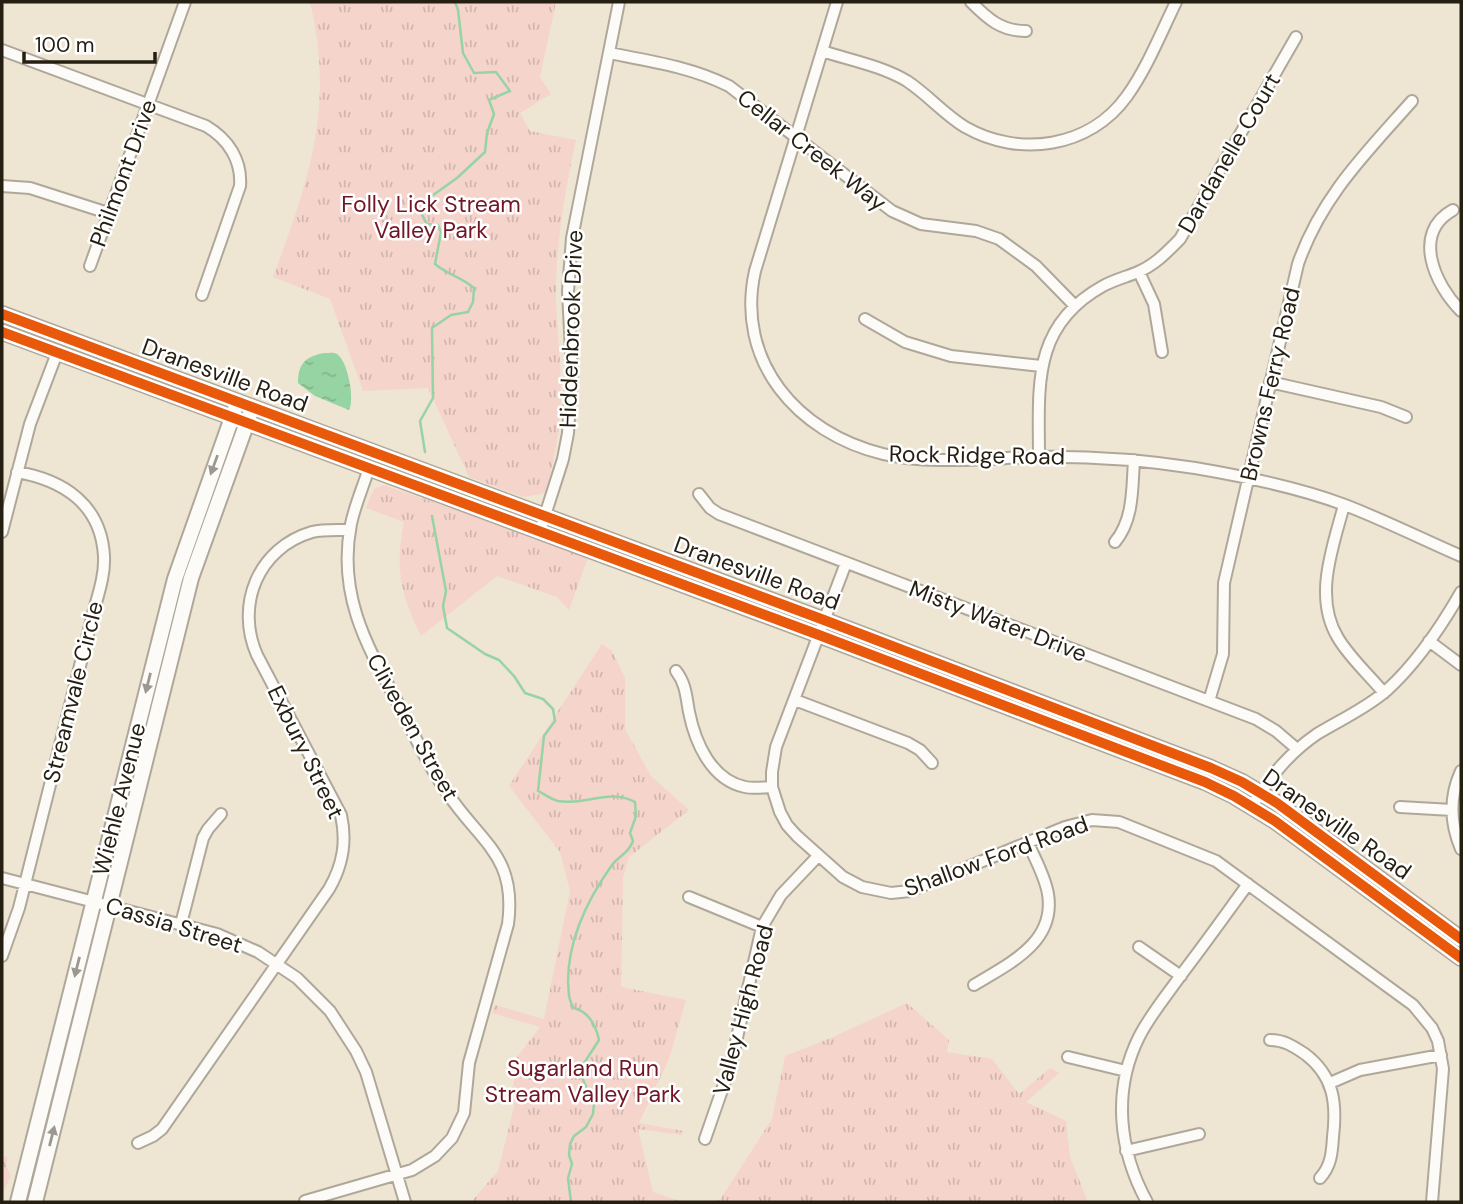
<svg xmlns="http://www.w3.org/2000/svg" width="1463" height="1204" viewBox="0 0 1463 1204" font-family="'DM Sans',sans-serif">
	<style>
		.park { fill: url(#park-tufts) }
		.water { fill: url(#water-ripples) }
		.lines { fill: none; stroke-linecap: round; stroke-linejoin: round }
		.stream { stroke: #96d4a3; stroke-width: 2.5 }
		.minor-casing { stroke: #afa89a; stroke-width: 14 }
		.major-casing { stroke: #afa89a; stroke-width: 18 }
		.minor { stroke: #fcfbf8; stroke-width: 10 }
		.major { stroke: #fcfbf8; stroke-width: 14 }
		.cycleway-casing { stroke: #fff; stroke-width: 15 }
		.cycleway { stroke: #e8590c; stroke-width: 10 }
		.oneway { fill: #9b9890 }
		.labels { text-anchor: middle; stroke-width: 5; stroke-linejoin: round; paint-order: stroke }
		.street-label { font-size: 23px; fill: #251f12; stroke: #fff }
		.park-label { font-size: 23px; fill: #701626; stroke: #fff }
	</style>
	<defs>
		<pattern id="park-tufts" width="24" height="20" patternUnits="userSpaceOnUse" patternTransform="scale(1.75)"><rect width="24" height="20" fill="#f5d4cc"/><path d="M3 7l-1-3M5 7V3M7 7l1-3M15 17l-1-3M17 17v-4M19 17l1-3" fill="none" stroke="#d2b6ae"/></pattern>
		<pattern id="water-ripples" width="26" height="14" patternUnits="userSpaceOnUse" patternTransform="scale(1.75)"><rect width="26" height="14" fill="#96d4a3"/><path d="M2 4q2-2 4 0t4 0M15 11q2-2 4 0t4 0" fill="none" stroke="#81b68b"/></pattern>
	</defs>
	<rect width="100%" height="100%" fill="#eee5d3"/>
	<path class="park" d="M310 2H556L540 77 551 94 520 113 530 131 576 140C566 186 558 232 556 279 555 317 561 354 561 392 561 427 554 460 546 493L523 497 469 477 428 388 363 391 330 299 273 277C309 180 335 107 310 2Z
		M384 485 465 513 466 504 591 549 569 610 557 597 497 576 421 636C400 593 395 569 404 522L366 508 374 489Z
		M602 644 612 651 625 678V729L651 776 689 810 629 857 623 877 621 987 686 1000 669 1059 639 1123 683 1131 682 1135 638 1129 653 1192 683 1202H471L498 1171 514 1107 513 1089 517 1057 540 1027 492 1013 495 1005 544 1019 570 891 560 852 509 786Z
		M907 1003 949 1040 947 1052 992 1059 1019 1094 1050 1068 1059 1073 1026 1102 1066 1121 1070 1157 1088 1202H690L720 1200 772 1119 785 1056 831 1038Z
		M2 1156 8 1157 6 1166 11 1176 2 1194Z"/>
	<path class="water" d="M325 353C330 353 333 352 337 354 348 361 355 400 349 410L315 396 298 383C298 363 306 356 325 353Z"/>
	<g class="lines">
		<path class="stream" d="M425 452 420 421 433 398 432 328 451 315 468 312 473 302 474 288C462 277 448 275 435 264L441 232 438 225 427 224 422 215 429 198 457 178 485 152 487 133 494 114 489 100 510 91 496 72 474 73 463 53 458 10 455 2
			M432 516 446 591 443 606 447 628 485 654 499 660 514 676 525 693 543 699 553 709 555 721 544 736 538 791C544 794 551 799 558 801 585 806 609 788 635 802L636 816 630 833 633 841C629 853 619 856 612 865 587 900 568 939 568 982 569 992 568 1000 574 1008 589 1012 596 1026 599 1040L579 1071 594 1104 593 1114 586 1127 574 1136 570 1144 569 1155 572 1164 568 1178 571 1202"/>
		<defs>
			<path id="minor" d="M837 2 755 271C735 361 797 433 883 454 928 465 989 458 1036 457 1090 456 1142 460 1195 468 1242 476 1300 488 1345 505 1384 520 1422 539 1461 556
				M971 2C988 19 1001 31 1026 31
				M2 50 206 126C228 139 242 160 240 186L202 295
				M822 51C850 60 882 66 907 81 928 95 944 114 965 127 1019 158 1090 148 1127 96 1147 68 1161 33 1176 2
				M609 53C650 61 691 67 729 86L892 211 921 224 976 231 999 239 1036 266 1075 306
				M2 186 30 188 108 213
				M1453 210C1411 233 1435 285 1461 311
				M90 266 185 2
				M1139 272 1154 304 1162 352
				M865 319 905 342 951 356 1041 366
				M1270 382 1381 407 1406 417
				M1039 457C1039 387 1031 326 1103 286 1114 280 1126 277 1138 272 1155 265 1167 252 1180 239L1296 37
				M699 494 710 508 719 514 1256 719 1276 731 1297 749
				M1344 505C1333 547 1313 597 1338 638 1350 658 1369 675 1384 693
				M540 531 563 459 568 433 572 372 568 291 572 238 619 2
				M2 532 30 424 57 353
				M1115 542C1134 519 1132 488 1134 460
				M846 563 776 747 772 772V787L780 812 787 825 797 836 843 877 862 887 891 893 910 891 1065 827 1092 820 1119 822 1216 861 1413 1005 1432 1028 1438 1041 1443 1069 1432 1202
				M1429 641 1461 665
				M676 671C686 684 686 696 689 712 695 742 711 780 745 787 754 789 764 787 772 787
				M795 700 908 743 920 750 932 763
				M1209 701 1223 654 1224 583 1298 264C1321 197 1366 153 1412 101
				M1461 771C1449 797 1450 823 1461 849
				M1252 806C1270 777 1288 754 1317 734 1340 720 1365 709 1386 691 1416 664 1441 627 1461 592
				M1400 807 1452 810
				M2 878 217 934 258 952 297 978 330 1011 356 1051 366 1072 405 1202
				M689 897 762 927
				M181 924 203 838 208 829 221 814
				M1139 947 1181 976
				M2 956 19 908 94 610C99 592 105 574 104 556 101 504 63 480 17 472
				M974 985C1008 964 1056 943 1048 894 1045 876 1035 859 1028 843
				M1270 1040C1284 1040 1293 1046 1305 1054 1334 1076 1337 1103 1333 1137 1332 1153 1331 1166 1320 1178
				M1068 1057 1126 1071
				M1330 1083 1360 1070 1441 1055
				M705 1139 731 1064 762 927 781 895 818 856
				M138 1143 153 1136 162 1129 329 889C343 865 347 842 341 815L257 655C235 605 258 548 312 532 324 529 337 530 350 530
				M1126 1151 1199 1134
				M305 1201 412 1170 435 1156 452 1138 464 1113 469 1063 508 924C517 856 481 843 448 794 429 767 414 735 399 705 367 646 337 595 351 524 355 505 363 487 369 468
				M1147 1202C1119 1151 1112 1091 1139 1037 1150 1015 1167 995 1181 975 1204 945 1226 914 1248 884"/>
			<path id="major" d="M2 314 824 620 1211 768 1242 782 1277 803 1461 939
				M2 332 819 635 1205 782 1234 796 1275 821 1461 958
				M18 1202 175 579 235 409
				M35 1202 191 578 250 414"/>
		</defs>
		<use href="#minor" class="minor-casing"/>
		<use href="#major" class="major-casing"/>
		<use href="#minor" class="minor"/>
		<use href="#major" class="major"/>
		<defs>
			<path id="cycleway" d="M2 314 824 620 1211 768 1242 782 1277 803 1461 939
				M2 332 819 635 1205 782 1234 796 1275 821 1461 958"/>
		</defs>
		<use href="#cycleway" class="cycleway-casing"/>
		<use href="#cycleway" class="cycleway"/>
	</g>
	<defs><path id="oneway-solid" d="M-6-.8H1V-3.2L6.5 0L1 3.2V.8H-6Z" transform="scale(1.75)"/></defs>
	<g class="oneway">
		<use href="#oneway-solid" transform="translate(214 465) rotate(110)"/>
		<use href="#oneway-solid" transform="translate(148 683) rotate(104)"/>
		<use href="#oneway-solid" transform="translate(77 967) rotate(104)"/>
		<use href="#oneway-solid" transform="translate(52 1136) rotate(-76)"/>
	</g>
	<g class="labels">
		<g class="street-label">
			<text transform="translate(812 150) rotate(38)" y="8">Cellar Creek Way</text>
			<text transform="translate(1229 153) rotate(-60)" y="8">Dardanelle Court</text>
			<text transform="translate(123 173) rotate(-70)" y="8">Philmont Drive</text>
			<text transform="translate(571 329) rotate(-88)" y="8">Hiddenbrook Drive</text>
			<text transform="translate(225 375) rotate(20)" y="8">Dranesville Road</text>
			<text transform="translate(1270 384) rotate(-77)" y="8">Browns Ferry Road</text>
			<text transform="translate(977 455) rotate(1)" y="8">Rock Ridge Road</text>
			<text transform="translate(757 573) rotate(20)" y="8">Dranesville Road</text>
			<text transform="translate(998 621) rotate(21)" y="8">Misty Water Drive</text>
			<text transform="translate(73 692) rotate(-76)" y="8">Streamvale Circle</text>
			<text transform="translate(413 727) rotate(61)" y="8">Cliveden Street</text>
			<text transform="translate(306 752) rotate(64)" y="8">Exbury Street</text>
			<text transform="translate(119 799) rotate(-76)" y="8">Wiehle Avenue</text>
			<text transform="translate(1337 824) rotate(35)" y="8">Dranesville Road</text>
			<text transform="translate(996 856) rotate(-20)" y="8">Shallow Ford Road</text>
			<text transform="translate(174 925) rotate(17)" y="8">Cassia Street</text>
			<text transform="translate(743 1010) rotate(-75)" y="8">Valley High Road</text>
		</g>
		<g class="park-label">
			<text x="431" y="212">Folly Lick Stream<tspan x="431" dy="26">Valley Park</tspan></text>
			<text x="583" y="1076">Sugarland Run<tspan x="583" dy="26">Stream Valley Park</tspan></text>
		</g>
	</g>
	<rect width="1463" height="1204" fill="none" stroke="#251f12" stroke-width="7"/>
	<path d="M24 52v10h131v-10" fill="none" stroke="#251f12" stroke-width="3.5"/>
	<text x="35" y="52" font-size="21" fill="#251f12" stroke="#ffffff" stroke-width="5" paint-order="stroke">100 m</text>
</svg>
